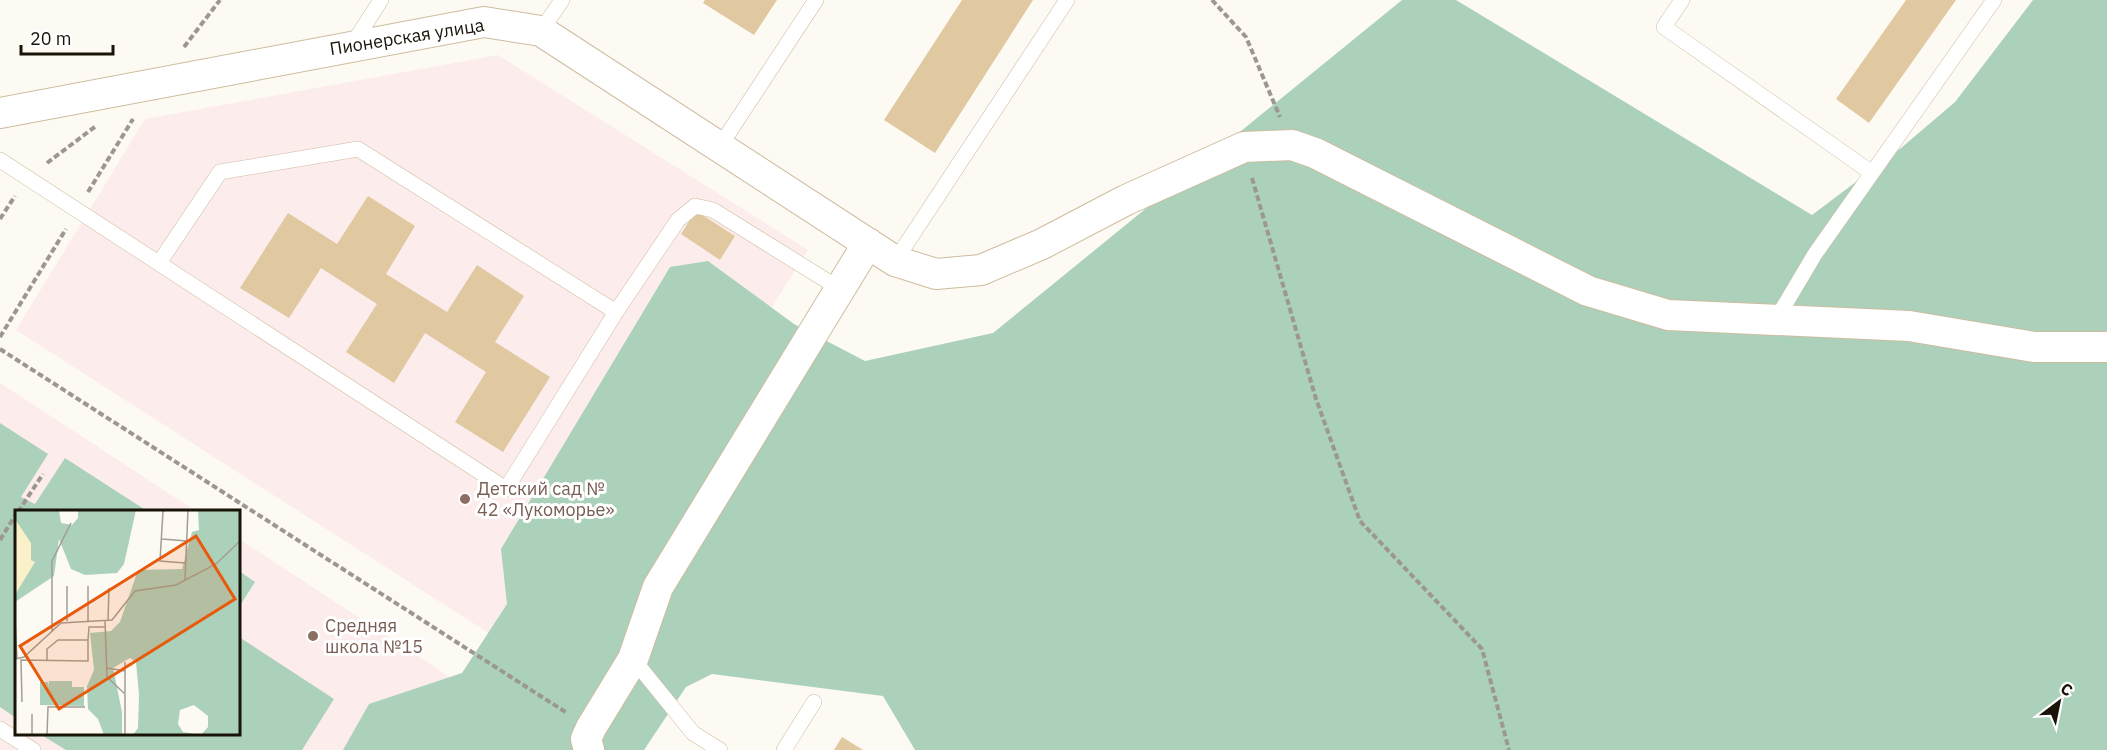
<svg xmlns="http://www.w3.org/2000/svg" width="2107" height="750" viewBox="0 0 2107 750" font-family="'IBM Plex Sans',sans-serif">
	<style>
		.education { fill: #fceceb }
		.green { fill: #abd1bb }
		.building { fill: #e0c8a0 }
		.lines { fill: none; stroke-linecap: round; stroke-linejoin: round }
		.lane-casing { stroke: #cebc9e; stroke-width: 16 }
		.street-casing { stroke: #cebc9e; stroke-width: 32 }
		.path { stroke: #9c978f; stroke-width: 4; stroke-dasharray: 6 3; stroke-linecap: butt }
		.lane { stroke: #fff; stroke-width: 15 }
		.street { stroke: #fff; stroke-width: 30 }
		.education-dot { fill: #8d6e63; stroke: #fff; stroke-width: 2 }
		.labels { text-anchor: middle; stroke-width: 6; stroke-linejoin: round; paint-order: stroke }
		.street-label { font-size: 18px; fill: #191308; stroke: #fff }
		.education-label { font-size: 18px; fill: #785e54; stroke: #fff; text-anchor: start }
		.inset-road { fill: none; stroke: #a29e95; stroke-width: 1.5 }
		.view { fill: #e8590c; fill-opacity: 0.15; stroke: #e8590c; stroke-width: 3 }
		.inset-edge { fill: none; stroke: #191308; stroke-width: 3 }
	</style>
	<rect width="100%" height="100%" fill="#fdfaf3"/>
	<path class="education" d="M498 55 808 250 543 668 16 330 145 119Z
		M0 383 196 511 16 512V734H238L239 539 546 740V750H0Z"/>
	<path class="green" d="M1402 0H1456L1812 215 1901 148 1955 102 2033 0H2107V750H915L883 696 712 674 686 687 644 750H343L369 704 462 673 507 604 501 549 670 267 708 261 794 324 865 361 993 333Z
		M0 423 48 454 21 497 35 504 65 458 147 511 16 512V718L0 707Z
		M239 571 255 582 239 607Z
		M239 637 334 699 302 750H66L40 734H238Z"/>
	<path class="building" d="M705 0H777L754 35 703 3Z
		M962 0H1033L935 153 884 120Z
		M1906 0H1956L1869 123 1836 99Z
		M368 196 415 226 386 274 447 312 477 265 524 296 495 342 550 377 503 452 455 422 486 372 425 333 394 383 346 352 377 304 321 268 289 318 240 288 288 213 337 244Z
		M696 211 735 236 720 260 681 234Z
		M842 737 863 750H834Z"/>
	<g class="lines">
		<defs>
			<path id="lane" d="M1682 0 1664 27 1872 173
				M541 31 562 0
				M352 45 381 0
				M720 146 816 0
				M0 160 506 489 616 312
				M895 261 1067 0
				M159 263 220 172 358 149 616 312 678 220 695 206 713 210 840 289
				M1777 318 1815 254 1994 0
				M633 659 693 733 720 750
				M0 729 33 750
				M784 750 814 702"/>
			<path id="street" d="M0 113 484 22 541 31 895 261 936 274 981 270 1042 244 1126 200 1244 147 1292 145 1315 153 1588 291 1668 315 1909 326 2034 347H2107
				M589 750 586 739 591 728 633 659 658 587 868 243"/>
		</defs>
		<use href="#lane" class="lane-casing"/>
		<use href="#street" class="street-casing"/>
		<path class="path" d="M1212 0 1246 37 1280 117
			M184 47 220 0
			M47 163 96 126
			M1252 178 1316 399 1360 521 1482 649 1509 750
			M88 192 133 119
			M0 219 15 196
			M0 337 66 229
			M0 349 567 713
			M18 512 43 474
			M0 540 16 514"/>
		<use href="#lane" class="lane"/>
		<use href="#street" class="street"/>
	</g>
	<g class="education-dot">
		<circle cx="465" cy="499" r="6"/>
		<circle cx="313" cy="636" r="6"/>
	</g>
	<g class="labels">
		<g class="street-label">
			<text transform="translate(407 37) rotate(-9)" y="6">Пионерская улица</text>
		</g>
		<g class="education-label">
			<text x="477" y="495">Детский сад №<tspan x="477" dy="21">42 «Лукоморье»</tspan></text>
			<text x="325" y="632">Средняя<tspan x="325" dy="21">школа №15</tspan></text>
		</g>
	</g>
	<g transform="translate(15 510)">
		<rect width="225" height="225" fill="#fdfaf3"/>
		<path d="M0 0H44L46 13 57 15 63 8V0H121L109 54 102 63 70 65 56 59 44 29 39 66 0 92ZM183 0H225V225H118L123 218 124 185 121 152 115 148 98 158 107 202V225H89L83 209 73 199 72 176 79 160 75 123 96 121 105 112 123 60 167 59 177 22 184 20ZM179 195 193 206V217L186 225 168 222 163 214 165 200ZM34 171H57V177H69V196L25 195V172H33V177Z" fill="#abd1bb" fill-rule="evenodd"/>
		<path d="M0 9 16 33V50L20 52 0 85Z" fill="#faf1cb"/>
		<path class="inset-road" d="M152 0 148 1 145 51 170 53M147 29 172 31M170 70 173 0M0 109 2 149M52 111V76M73 111V76M90 111 92 167 110 184V225M93 111 94 78M37 121V51L56 13M0 149 9 147 46 113 97 110 120 81 161 75 201 54 225 31M32 150V139L43 130H73L74 117H90M110 152V183M92 158 110 161M7 192 6 150 73 151V130M17 225V204M32 225 33 197H70"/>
		<path class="view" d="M181 26 220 89 44 199 5 136Z"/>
		<rect width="225" height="225" class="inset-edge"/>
	</g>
	<g transform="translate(2059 702) rotate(32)" stroke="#ffffff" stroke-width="4.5" paint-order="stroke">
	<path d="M0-4.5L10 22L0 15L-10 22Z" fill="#191308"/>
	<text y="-9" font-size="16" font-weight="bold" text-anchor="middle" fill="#191308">С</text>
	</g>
	<path d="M21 45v9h92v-9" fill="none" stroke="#191308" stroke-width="3"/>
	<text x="30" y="45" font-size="18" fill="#191308" stroke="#ffffff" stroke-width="4.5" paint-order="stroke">20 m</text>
</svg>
